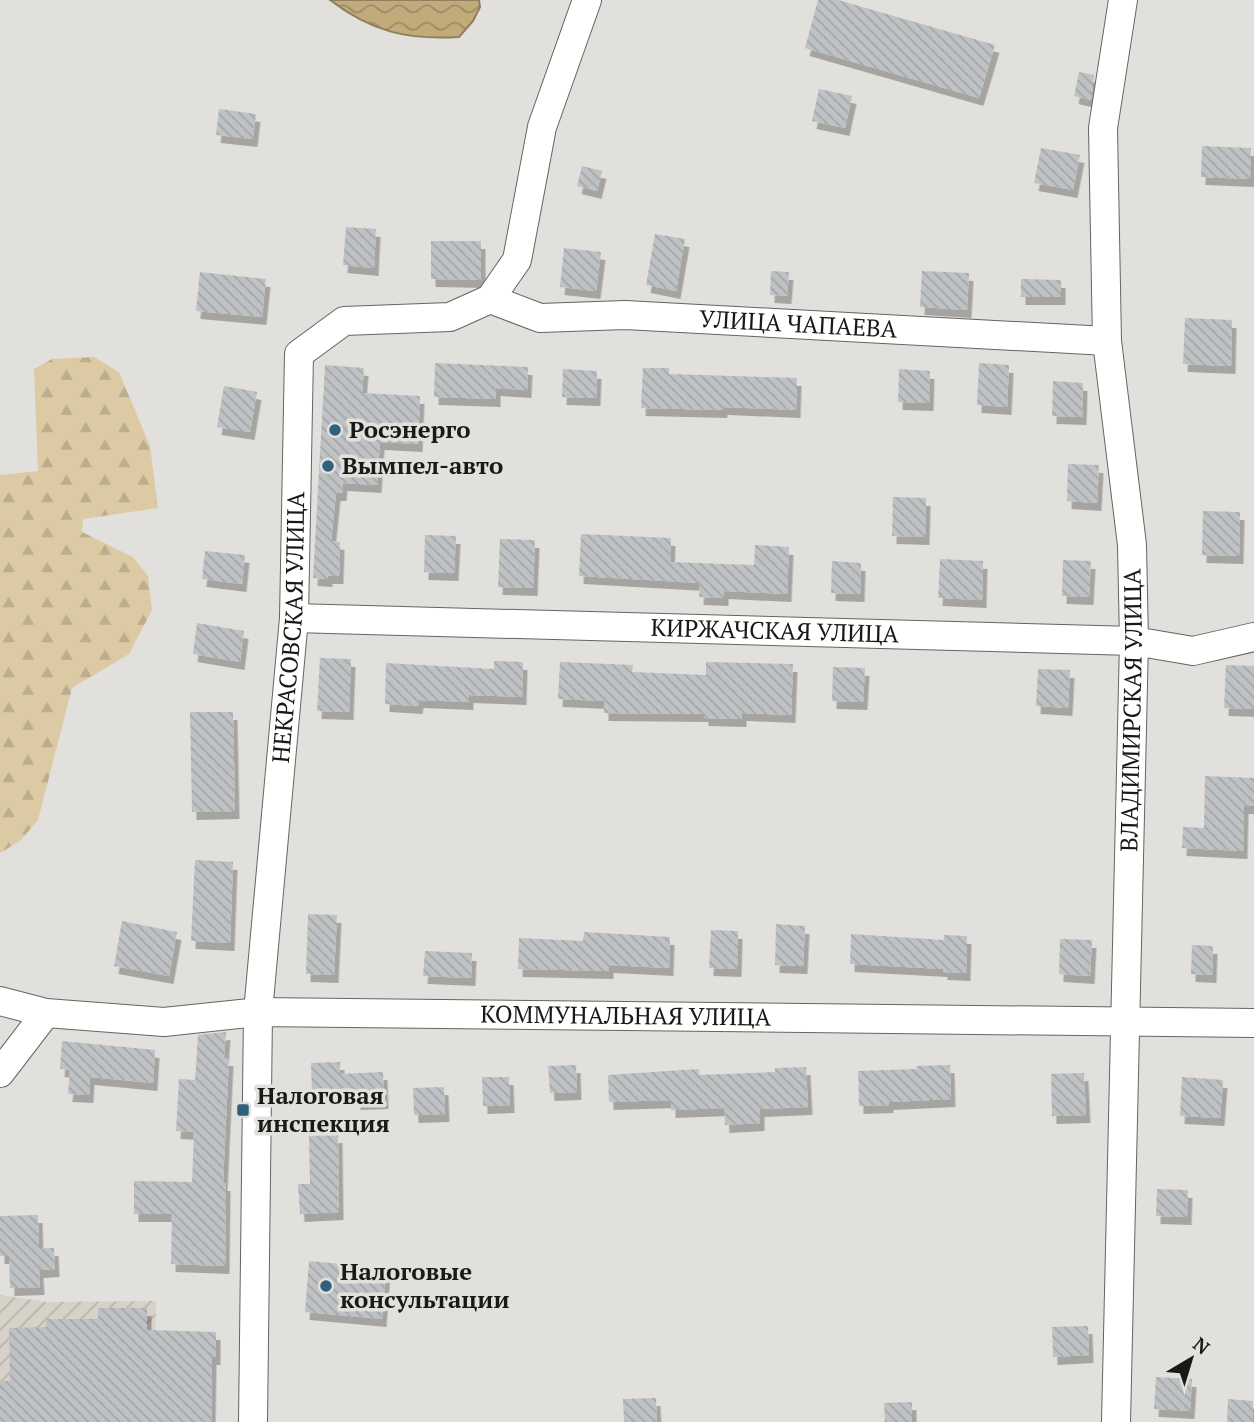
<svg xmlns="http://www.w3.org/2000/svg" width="1254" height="1422" viewBox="0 0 1254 1422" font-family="'PT Serif',serif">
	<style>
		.industrial { fill: url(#industrial-furrows) }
		.forest { fill: url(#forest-firs) }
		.water { fill: url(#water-waves); stroke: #8f7f5d; stroke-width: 2 }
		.building { fill: url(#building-back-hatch); filter: url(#shadow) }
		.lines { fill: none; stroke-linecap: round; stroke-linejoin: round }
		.minor-casing { stroke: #666461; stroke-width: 30 }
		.minor { stroke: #fff; stroke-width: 28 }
		.poi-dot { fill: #30607e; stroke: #e2e0dc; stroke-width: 2.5 }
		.labels { text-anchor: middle; stroke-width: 7; stroke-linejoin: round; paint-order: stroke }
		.street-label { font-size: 24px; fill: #191917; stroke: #e2e0dc }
		.poi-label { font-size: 24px; font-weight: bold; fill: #191917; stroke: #e2e0dc; text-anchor: start }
	</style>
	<defs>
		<pattern id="industrial-furrows" width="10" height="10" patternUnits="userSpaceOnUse" patternTransform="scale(1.75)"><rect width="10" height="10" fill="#d7d2c8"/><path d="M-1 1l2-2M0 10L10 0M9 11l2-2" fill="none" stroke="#b8b4ab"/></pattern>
		<pattern id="forest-firs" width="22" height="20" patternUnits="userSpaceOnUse" patternTransform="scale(1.75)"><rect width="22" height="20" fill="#dccaa5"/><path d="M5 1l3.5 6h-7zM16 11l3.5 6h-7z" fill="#bcad8d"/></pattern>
		<pattern id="water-waves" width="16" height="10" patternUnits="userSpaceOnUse" patternTransform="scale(1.75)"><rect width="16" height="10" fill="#c2ab7b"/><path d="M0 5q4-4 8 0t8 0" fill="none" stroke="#9d8a64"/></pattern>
		<pattern id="building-back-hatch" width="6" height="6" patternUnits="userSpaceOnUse" patternTransform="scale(1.75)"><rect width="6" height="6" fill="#bfc2c5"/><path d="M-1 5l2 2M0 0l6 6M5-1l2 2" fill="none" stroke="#a4a6a8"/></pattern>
		<filter id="shadow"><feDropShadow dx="4.5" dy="8" stdDeviation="0" flood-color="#0004"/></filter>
	</defs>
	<rect width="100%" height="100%" fill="#e2e0dc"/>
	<path class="industrial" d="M0 1295 47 1302 156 1301 152 1422H0Z"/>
	<path class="forest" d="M94 357 119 372 150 446 158 508 83 519 82 532 133 557 148 576 152 610 129 654 72 688 38 820 20 841 0 853V475L38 471 34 369 52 359Z"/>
	<path class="water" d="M330 0H479L480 7 473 21 459 37C407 40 372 32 330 0Z"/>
	<path class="building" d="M818 0H838L995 45 979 98 805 48Z
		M1079 72 1094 75 1091 100 1074 96Z
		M819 89 852 96 845 128 812 121Z
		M219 109 256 114 253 139 216 135Z
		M1202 146 1251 148 1250 179 1201 177Z
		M1041 148 1080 155 1073 190 1034 183Z
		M582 166 602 171 597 191 577 186Z
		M346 227 376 229 374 268 343 265Z
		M655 234 685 239 676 291 646 285Z
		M431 241H481V280L431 279Z
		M564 248 601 252 596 291 560 287Z
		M771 271 789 272 787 296 770 295Z
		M922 271 969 273 967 310 920 307Z
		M200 272 266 279 262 317 196 311Z
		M1021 279 1061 280V297H1021Z
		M1185 318 1232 320 1231 366 1183 364Z
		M435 363 528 367 527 390 496 388V399L434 397Z
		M979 363 1009 365 1007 407 977 405Z
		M325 365 364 368 362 393 420 396 418 444 380 442 377 485 343 483 342 493H336L331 541 340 542 339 576H328V579L313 578Z
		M643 368H669V374L797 378 796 410 723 407V410L641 408Z
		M563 369 597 371 596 398 562 397Z
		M899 369 930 371 929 403 898 402Z
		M1053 381 1083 383 1082 417 1052 416Z
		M224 386 257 392 250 432 217 427Z
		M1068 464 1099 465 1097 503 1067 501Z
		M893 497 926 498 925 537 892 536Z
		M1203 511 1240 512 1239 556 1202 555Z
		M581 534 671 538 670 562 754 565 755 545 789 547 787 594 724 591V598L699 597 700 583 579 576Z
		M425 535 456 536 454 573 424 572Z
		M500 539 535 540 533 588 498 587Z
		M205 551 245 555 242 584 202 579Z
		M940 559 983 561 982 600 938 598Z
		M1063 560 1091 561 1089 597 1062 596Z
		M832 561 861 563 860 594 831 593Z
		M197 623 244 631 240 662 193 654Z
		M320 658 351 659 349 712 317 711Z
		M494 661 523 662 522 697 469 695V702L419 700 418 706 385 704 386 663 494 669Z
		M560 662 633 665 632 672 706 675V662L793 664 791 715 742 713V719L704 718V714L604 713V701L558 699Z
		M1226 665 1254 666V709L1224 708Z
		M833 667 865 668 863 702 832 701Z
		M1038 669 1070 670 1068 708 1036 706Z
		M190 712H233L235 811 192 812Z
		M1205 776 1254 778V806H1244L1243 851 1182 848 1183 827 1204 828Z
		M195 860 233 862 230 943 191 941Z
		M308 914 337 915 334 975 306 974Z
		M122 921 177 932 169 976 114 966Z
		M776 924 805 926 803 966 775 965Z
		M711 930 738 931 737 969 709 968Z
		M584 932 670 937 669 968 609 965V971L518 969 519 938 583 941Z
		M851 934 944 940V935L967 936 966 973 943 972V969L850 964Z
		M1060 939 1092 940 1090 976 1059 974Z
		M1192 945 1213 946 1212 975 1191 974Z
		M425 951 472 953 471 978 423 976Z
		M226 1032 224 1058H229L223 1183H226L225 1266 171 1264 172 1214H134V1181L192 1182 194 1132 176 1131 179 1079 195 1080 198 1035Z
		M62 1041 155 1050 153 1083 90 1077 89 1095 68 1094 70 1070 60 1069Z
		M340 1062V1074L383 1072 384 1101 356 1102V1093L312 1095 311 1063Z
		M576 1065 577 1092 550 1093 548 1066Z
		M950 1065 951 1099 889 1102V1105L859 1106 858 1071 917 1069 916 1066Z
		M806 1067 808 1107 760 1109V1123L725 1125 724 1108 671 1110V1100L609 1102 608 1075 699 1069V1075L775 1072V1068Z
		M1084 1073 1086 1115 1052 1116 1051 1074Z
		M482 1077H509L510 1105 483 1106Z
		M1182 1077 1223 1080 1220 1118 1180 1116Z
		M444 1087 445 1114 414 1115 413 1088Z
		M338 1135 339 1212 300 1214 298 1184H310L309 1136Z
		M1157 1189 1188 1190 1187 1217 1156 1216Z
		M38 1215 39 1248H54L55 1269 39 1270 40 1287 10 1288 9 1256H0V1216Z
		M309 1261 386 1268 382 1319 305 1312Z
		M98 1308H147V1330L216 1332V1357H212L211 1422H0V1381H10L9 1328 46 1327V1319H98Z
		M1088 1326 1089 1355 1053 1357 1052 1327Z
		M1156 1377 1192 1379 1190 1411 1154 1409Z
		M656 1398 657 1422H624L623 1399Z
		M1228 1399 1253 1401 1252 1422H1227Z
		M912 1402V1422H885L884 1403Z"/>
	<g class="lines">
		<defs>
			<g id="minor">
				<path id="s1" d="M490 299 540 318 625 315 1107 341"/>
				<path id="s2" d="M294 618 1134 641 1193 651 1254 637"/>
				<path id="s3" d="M0 1001 46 1013 164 1022 258 1012 1254 1023"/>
				<path d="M0 1073 46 1013"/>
				<path id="s4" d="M253 1422 258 1012 294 618 299 354 344 321 450 317 490 299 517 260 542 127 587 0"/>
				<path id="s5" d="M1116 1422 1134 641 1132 545 1107 341 1103 128 1123 0"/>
			</g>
		</defs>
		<use href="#minor" class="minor-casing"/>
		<use href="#minor" class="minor"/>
	</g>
	<g class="poi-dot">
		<circle cx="335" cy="430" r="7"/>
		<circle cx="328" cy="466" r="7"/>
		<rect x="236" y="1103" width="14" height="14" rx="3.5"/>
		<circle cx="326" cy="1286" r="7"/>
	</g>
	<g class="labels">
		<g class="street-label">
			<text dy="8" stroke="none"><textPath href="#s1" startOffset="312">УЛИЦА ЧАПАЕВА</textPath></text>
			<text dy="8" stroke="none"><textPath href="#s4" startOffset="796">НЕКРАСОВСКАЯ УЛИЦА</textPath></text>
			<text dy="8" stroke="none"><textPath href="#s2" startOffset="481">КИРЖАЧСКАЯ УЛИЦА</textPath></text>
			<text dy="8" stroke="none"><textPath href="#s5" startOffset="712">ВЛАДИМИРСКАЯ УЛИЦА</textPath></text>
			<text dy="8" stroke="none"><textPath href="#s3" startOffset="628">КОММУНАЛЬНАЯ УЛИЦА</textPath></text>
		</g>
		<g class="poi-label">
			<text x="349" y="438">Росэнерго</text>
			<text x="342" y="474">Вымпел-авто</text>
			<text x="257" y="1104">Налоговая<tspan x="257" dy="28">инспекция</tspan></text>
			<text x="340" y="1280">Налоговые<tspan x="340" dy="28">консультации</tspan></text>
		</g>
	</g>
	<g transform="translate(1191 1359) rotate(38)" stroke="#e2e0dc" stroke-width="5" paint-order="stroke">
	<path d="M0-5L12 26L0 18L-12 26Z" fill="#191917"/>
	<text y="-10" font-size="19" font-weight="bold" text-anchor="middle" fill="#191917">N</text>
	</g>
</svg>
